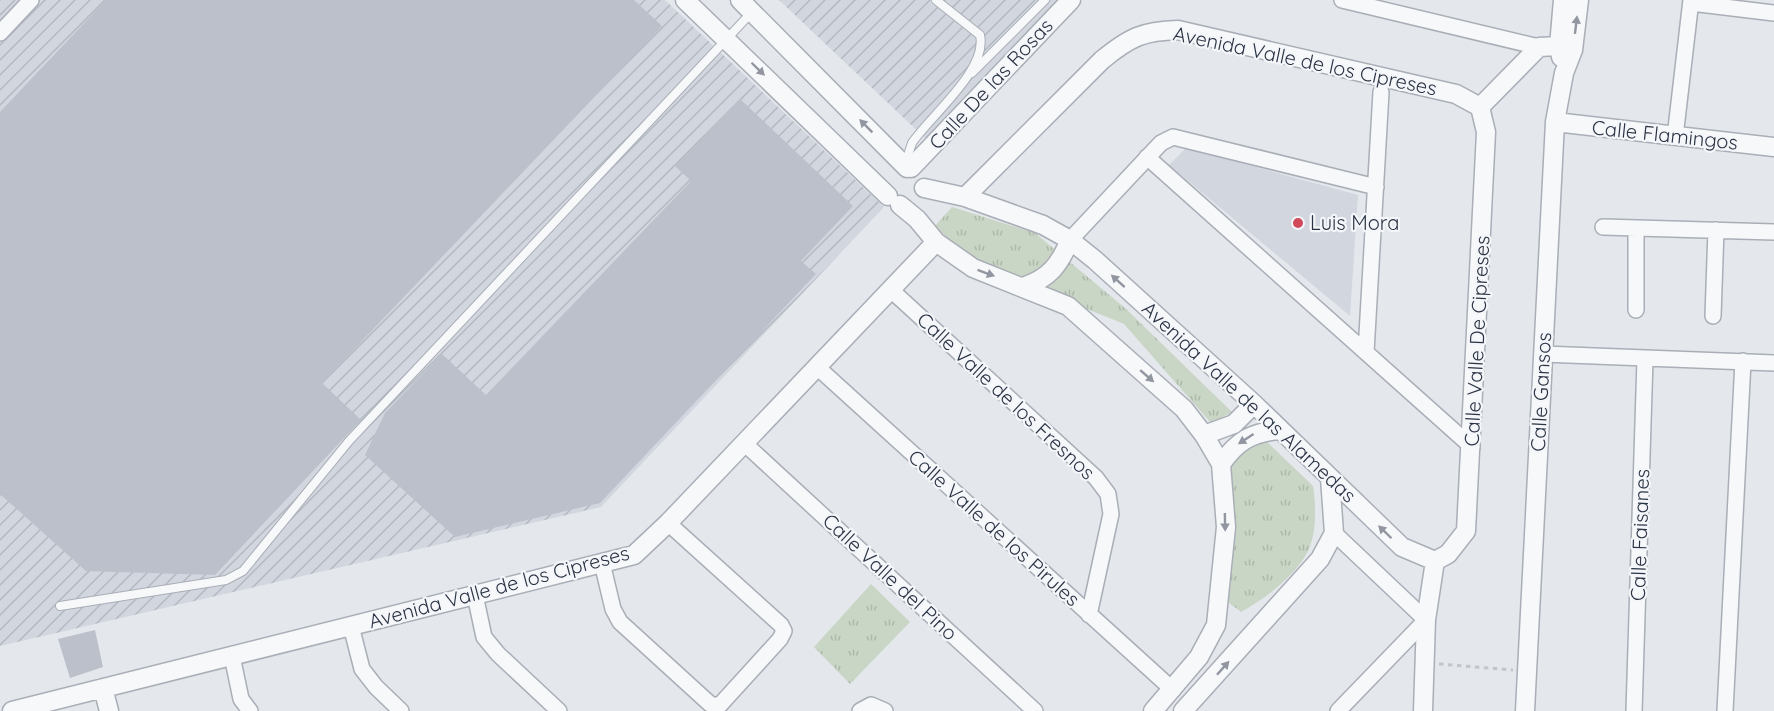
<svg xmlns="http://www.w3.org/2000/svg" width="1774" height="711" viewBox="0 0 1774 711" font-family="Quicksand,sans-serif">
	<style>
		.built { fill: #d2d6de }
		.industrial { fill: url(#industrial-furrows) }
		.park { fill: url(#park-tufts) }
		.building { fill: #bbc0ca }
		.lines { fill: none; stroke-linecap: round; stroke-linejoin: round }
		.service-casing { stroke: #a9aeb7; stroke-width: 10 }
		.minor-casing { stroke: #a9aeb7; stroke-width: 18 }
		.tertiary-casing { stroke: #a9aeb7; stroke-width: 21 }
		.path { stroke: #c2c5cb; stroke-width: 3; stroke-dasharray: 4.5 4.5; stroke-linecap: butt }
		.service { stroke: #f7f8fa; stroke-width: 8 }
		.minor { stroke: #f7f8fa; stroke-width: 15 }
		.tertiary { stroke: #f7f8fa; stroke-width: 18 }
		.oneway { fill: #9196a0 }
		.poi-dot { fill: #d1495b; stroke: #f4f6f9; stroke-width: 2 }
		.labels { text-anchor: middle; stroke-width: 4.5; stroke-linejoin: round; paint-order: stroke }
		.street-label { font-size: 20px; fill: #2b3445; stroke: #f4f6f9 }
		.poi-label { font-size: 20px; fill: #2b3445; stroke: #f4f6f9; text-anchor: start }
	</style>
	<defs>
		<pattern id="industrial-furrows" width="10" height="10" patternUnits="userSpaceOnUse" patternTransform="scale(1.5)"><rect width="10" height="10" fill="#d2d6de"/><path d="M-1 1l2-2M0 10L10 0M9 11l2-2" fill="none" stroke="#b4b8c0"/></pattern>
		<pattern id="park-tufts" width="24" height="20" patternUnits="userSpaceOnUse" patternTransform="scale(1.5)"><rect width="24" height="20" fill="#c9d6c5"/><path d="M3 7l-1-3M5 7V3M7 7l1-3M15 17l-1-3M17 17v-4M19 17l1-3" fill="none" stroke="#adb8ab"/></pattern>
	</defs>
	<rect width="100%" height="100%" fill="#e4e7ec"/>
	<path class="built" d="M1186 148 1358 195 1350 316 1169 165Z"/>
	<path class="industrial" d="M0 0H665L884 207 601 507 0 646Z
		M779 0H1061L926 139Z"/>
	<path class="park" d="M952 207 1035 233 1125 308 1232 412 1211 423 1124 324 993 271 960 250 935 226Z
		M1263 438 1313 486C1316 506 1317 532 1308 551 1295 576 1265 599 1241 612L1228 602 1225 588 1228 458Z
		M871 584 910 622 850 684 814 647Z"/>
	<path class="building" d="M106 0H634L662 26 322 383 361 420 215 575 86 571 0 494V112Z
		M740 99 853 206 801 261 816 274 600 503 455 537 365 455 385 413 442 354 486 395 691 181 675 166Z
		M95 630 103 667 70 678 58 639Z"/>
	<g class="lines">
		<defs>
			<path id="service" d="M972 73 1045 0
				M909 166 908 155 912 143C930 116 988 70 980 35L936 0
				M60 606 226 580 243 571 349 441 752 12"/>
			<path id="minor" d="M1342 0 1539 47
				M1691 3 1774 13
				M0 33 31 0
				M1675 137 1691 0
				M1147 157 1472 447
				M1603 227 1774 232
				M1070 240 1161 143 1173 137 1376 187
				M890 289 1096 478 1108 494 1111 514 1089 615
				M1636 310V229
				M1713 316 1716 230
				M1366 352 1381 92
				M1543 354 1774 363
				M816 366 1173 690
				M744 443 1035 711
				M1334 533 1426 620 1338 711
				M602 563 613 609 620 622 710 704 719 706 780 639 784 631 781 625 668 523
				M475 595 484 637 498 654 559 711
				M351 626 362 669 376 687 401 711
				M232 656 241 699 250 711
				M860 711 871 705 885 711
				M1634 711 1645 359
				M1725 711 1743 361"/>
			<path id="tertiary" d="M685 0 888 196
				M740 0 907 168
				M1561 57 1559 46 1563 0
				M1480 107 1539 47 1559 46 1573 50
				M1555 122 1774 147
				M911 168 1071 0
				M924 188 965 197 1043 225 1070 240 1095 260 1254 404 1402 547 1435 561
				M965 197 1102 60C1130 37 1143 31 1178 30L1456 94 1480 107
				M900 205 917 219 936 242 973 268 1068 306 1184 409 1204 435 1221 464 1226 527 1216 625 1199 657 1153 711
				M1023 287C1050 278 1059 265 1070 240
				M1204 435 1234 424 1254 404
				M1221 464C1237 441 1252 432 1280 430
				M1435 561 1448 554 1466 531 1486 132 1480 107
				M103 688 109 711
				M12 711 634 555 668 523 936 242
				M1183 711 1320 559 1334 533 1330 478
				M1423 711 1426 620 1435 561
				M1525 711 1555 122 1564 73 1573 50 1579 0"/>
		</defs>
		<use href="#service" class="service-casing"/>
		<use href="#minor" class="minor-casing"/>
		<use href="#tertiary" class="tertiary-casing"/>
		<path class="path" d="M1439 664 1513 670"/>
		<use href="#service" class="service"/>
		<use href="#minor" class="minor"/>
		<use href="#tertiary" class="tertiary"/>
	</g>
	<defs><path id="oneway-solid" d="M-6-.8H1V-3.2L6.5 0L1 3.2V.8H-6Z" transform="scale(1.5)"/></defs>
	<g class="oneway">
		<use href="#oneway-solid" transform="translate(1576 25) rotate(-83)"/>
		<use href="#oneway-solid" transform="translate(758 69) rotate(44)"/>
		<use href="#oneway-solid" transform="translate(866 126) rotate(-135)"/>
		<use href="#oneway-solid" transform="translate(986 273) rotate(20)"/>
		<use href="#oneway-solid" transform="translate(1118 281) rotate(-138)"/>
		<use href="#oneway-solid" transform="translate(1147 376) rotate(41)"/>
		<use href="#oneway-solid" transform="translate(1246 439) rotate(147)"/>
		<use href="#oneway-solid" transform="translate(1225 522) rotate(89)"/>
		<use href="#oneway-solid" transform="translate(1385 532) rotate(-136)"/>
		<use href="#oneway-solid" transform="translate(1223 668) rotate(-48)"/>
	</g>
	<circle class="poi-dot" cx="1298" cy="223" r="6"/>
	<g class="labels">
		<g class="street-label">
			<text transform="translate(1305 61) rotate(12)" y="7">Avenida Valle de los Cipreses</text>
			<text transform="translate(991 84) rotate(-47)" y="7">Calle De las Rosas</text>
			<text transform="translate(1665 135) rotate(6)" y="7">Calle Flamingos</text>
			<text transform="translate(1477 341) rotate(-87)" y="7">Calle Valle De Cipreses</text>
			<text transform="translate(1541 392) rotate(-87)" y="7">Calle Gansos</text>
			<text transform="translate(1006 396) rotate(43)" y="7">Calle Valle de los Fresnos</text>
			<text transform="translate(1249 402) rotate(43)" y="7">Avenida Valle de las Alamedas</text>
			<text transform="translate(994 528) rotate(42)" y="7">Calle Valle de los Pirules</text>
			<text transform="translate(1640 535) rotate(-88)" y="7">Calle Faisanes</text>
			<text transform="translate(890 577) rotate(43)" y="7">Calle Valle del Pino</text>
			<text transform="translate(499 587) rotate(-15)" y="7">Avenida Valle de los Cipreses</text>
		</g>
		<g class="poi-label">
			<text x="1310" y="230">Luis Mora</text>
		</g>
	</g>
</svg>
